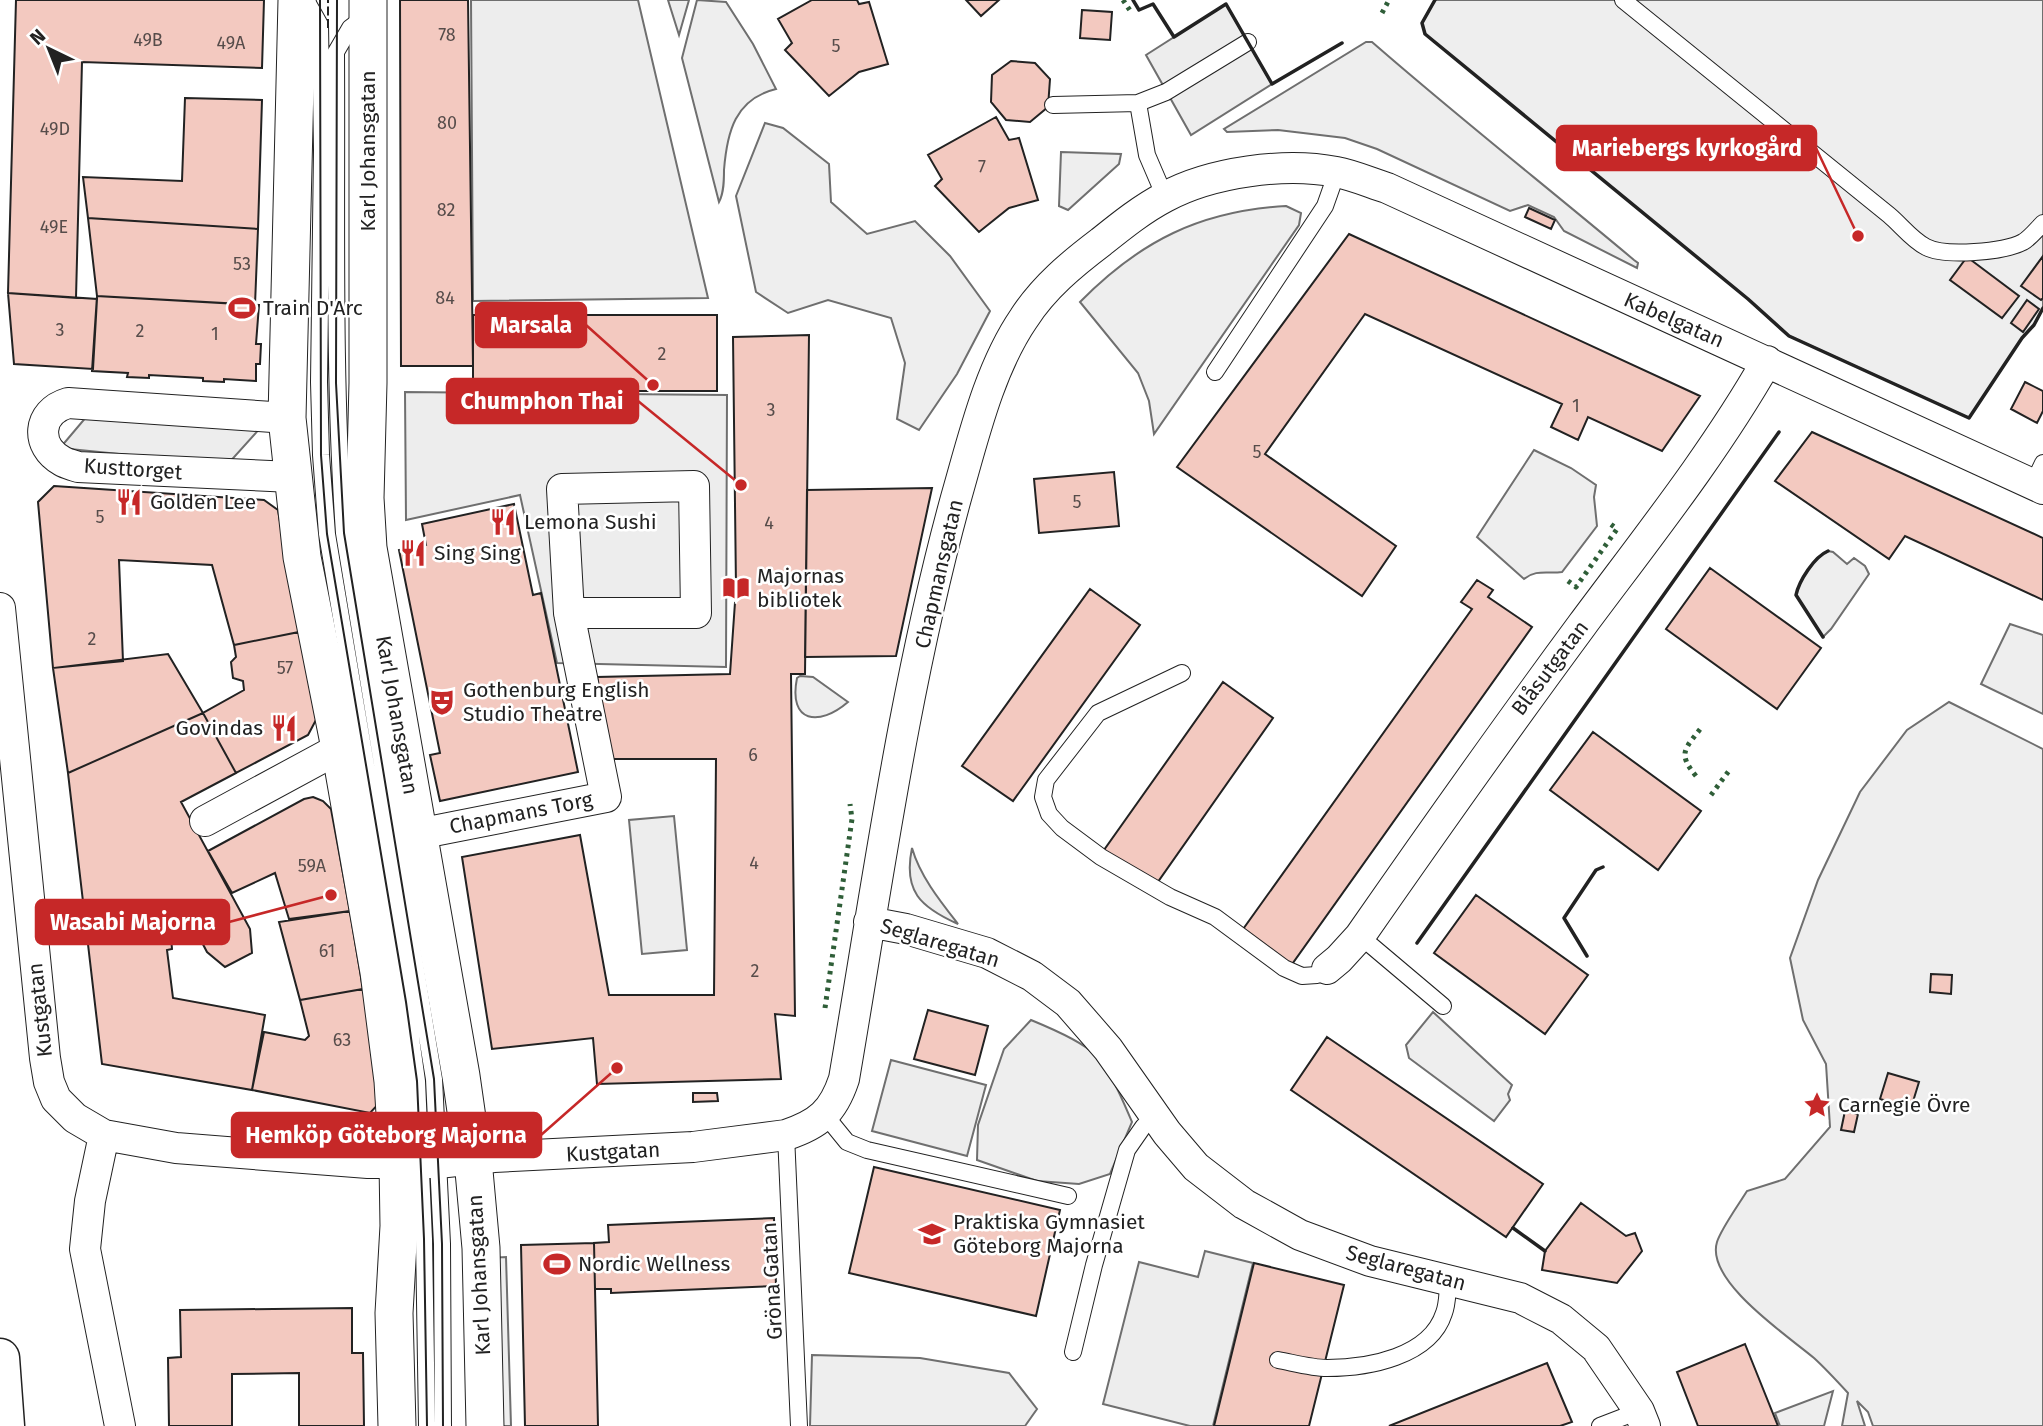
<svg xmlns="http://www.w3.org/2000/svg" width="2043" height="1426" viewBox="0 0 2043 1426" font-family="'Fira Sans',sans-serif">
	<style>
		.green { fill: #eee; stroke: #6f6f6f; stroke-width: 2 }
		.parking { fill: #ededed; stroke: #6f6f6f; stroke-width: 2 }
		.building { fill: #f3c9c0; stroke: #222; stroke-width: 2 }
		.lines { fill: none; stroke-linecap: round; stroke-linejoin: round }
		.service-casing { stroke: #222; stroke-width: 18 }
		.minor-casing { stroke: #222; stroke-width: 32 }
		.tertiary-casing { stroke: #222; stroke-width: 39 }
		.trunk-casing { stroke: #222; stroke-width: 41 }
		.service { stroke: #fff; stroke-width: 16 }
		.minor { stroke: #fff; stroke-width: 30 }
		.tertiary { stroke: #fff; stroke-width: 37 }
		.trunk { stroke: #fff; stroke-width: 38 }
		.tram { stroke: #222; stroke-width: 2 }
		.hedge { stroke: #2f5e38; stroke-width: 5; stroke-dasharray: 3.5 5; stroke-linecap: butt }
		.fence { stroke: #222; stroke-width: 2; stroke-dasharray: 9 3.5; stroke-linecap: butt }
		.wall { stroke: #222; stroke-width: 3.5 }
		.labels { text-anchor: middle; stroke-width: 5; stroke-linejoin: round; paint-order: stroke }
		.number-label { font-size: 18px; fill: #564c4a }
		.street-label { font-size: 21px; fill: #222; stroke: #fff }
		.poi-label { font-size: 21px; fill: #222; stroke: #fff; text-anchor: start }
		.leader { fill: none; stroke: #c62828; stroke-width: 2.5 }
		.callout-dot { fill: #c62828; stroke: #fff; stroke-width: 2.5 }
		.callout { fill: #c62828; stroke: #c62828; stroke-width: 2.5 }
		.callout-label { font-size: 23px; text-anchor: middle; font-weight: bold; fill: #fff }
	</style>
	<rect width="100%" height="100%" fill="#fff"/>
	<path class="green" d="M668 0H689L679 35Z
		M697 0 726 2 753 44 776 89C735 99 727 132 724 170 724 180 724 193 719 202L682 58Z
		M1435 0H2043V308L2034 325 2022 338 1969 418 1789 336 1748 299 1425 34 1422 23Z
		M1366 42H1372C1458 117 1547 187 1634 260L1638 263 1637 268 1564 231 1554 217 1528 205 1510 211 1377 149 1345 138 1278 130 1227 132 1224 129Z
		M765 123 783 128 829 164 831 202 867 234 915 221 950 256 990 311 957 374 919 430 897 419 905 363 891 318 828 300 788 313 756 292 736 196Z
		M1061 152 1121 154 1119 164 1068 210 1059 206Z
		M1286 206 1301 213 1299 225 1154 434 1149 401 1138 373 1080 302C1140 241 1200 211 1286 206Z
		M1534 450 1571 468 1596 485 1594 497 1597 526 1562 572C1547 574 1536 569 1524 579L1477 537Z
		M1828 551 1833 552 1847 564 1854 558 1865 566 1869 574 1831 629 1823 637 1796 595C1799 581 1814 557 1828 551Z
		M2010 624 2043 635V714L1981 684Z
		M800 676 813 677 848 702C819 727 788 723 797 678Z
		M1949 702 2043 749V1426H1873L1868 1412 1857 1401 1865 1426H1842L1848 1393C1837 1381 1826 1369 1814 1358 1788 1336 1705 1281 1717 1242 1721 1229 1739 1204 1747 1191L1785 1179 1830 1127 1826 1064 1803 1020 1790 958 1818 880 1860 792 1907 730Z
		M912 848C920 876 940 901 958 924 920 907 903 891 912 848Z
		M1433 1012 1512 1085 1508 1094 1510 1100 1494 1121 1409 1058 1406 1045Z
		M1031 1020C1048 1027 1083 1042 1094 1054 1112 1073 1122 1099 1132 1122L1110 1174 1079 1184 1037 1181 977 1160 978 1125 1004 1049Z
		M506 1257 511 1426H494L489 1258Z
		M812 1355 920 1358 1009 1373 1037 1409 1025 1426H810Z
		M1833 1391 1824 1426H1780L1775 1413Z"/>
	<path class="parking" d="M471 0H638L708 298 473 301Z
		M1226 4 1272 84 1191 135 1146 55Z
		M405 392 727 395 726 667 557 663 520 495 406 520Z
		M87 416 262 426 227 465 60 448Z
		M674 816 687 950 642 954 629 820Z
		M891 1060 986 1085 967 1156 872 1131Z
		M1205 1251 1253 1263 1213 1426H1190L1103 1404 1139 1262 1198 1277Z"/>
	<path class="building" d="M16 0H264L262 68 82 62 76 298 8 293Z
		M400 0H468L473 366H401Z
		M812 0H857L859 4 869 2 888 64 859 72 829 96 785 50 792 43 778 19Z
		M966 0H999L981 16Z
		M1082 10 1112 12 1110 40 1080 38Z
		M1011 61 1035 63 1050 79 1048 107 1030 122 1006 120 991 102 992 75Z
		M185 98 262 100 258 229 88 218 83 177 182 181Z
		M996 117 1009 140 1019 138 1038 200 1009 208 979 232 935 186 942 179 928 155Z
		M1529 208 1555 220 1551 229 1525 217Z
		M88 218 258 229 255 305 97 296Z
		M1349 234 1700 396 1662 451 1588 417 1578 440 1551 427 1562 404 1365 314 1265 454 1396 546 1362 596 1177 467Z
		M2043 256V298L2041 300 2021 286Z
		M1967 257 2019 296 2002 318 1950 280Z
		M8 293 97 299 93 369 14 364Z
		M97 296 259 305 256 344H261L260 364H256V381L224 379V382L203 381V378L149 375V378L127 377 128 373 92 371Z
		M2027 300 2039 309 2023 332 2011 323Z
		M473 315H717V391H473Z
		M809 335 805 674H791L795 1016 775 1014 781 1079 597 1084 593 1038 492 1049 462 857 580 835 609 995H714L716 759H611L597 677 730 674 736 588 733 337Z
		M2025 382 2043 391V411L2037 423 2011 409Z
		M1812 432 2043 538V600L1905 536 1889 559 1775 481Z
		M1114 472 1119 526 1039 533 1034 479Z
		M54 486 264 500 278 510 299 632 234 645 212 565 119 560 123 661 53 668 38 502Z
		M932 488 896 656 805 657 807 490Z
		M514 504 533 595 541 593 578 772 440 801 430 755 440 753 399 550 426 545 422 524Z
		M1710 568 1821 648 1777 709 1666 629Z
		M1477 580 1493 590 1488 597 1532 627 1290 967 1241 932 1472 609 1461 602Z
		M1090 589 1140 625 1013 801 962 766Z
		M299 632 317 718 308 735 236 773 203 713 244 690 243 681 233 678 231 662 236 657 234 645Z
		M168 654 203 713 68 773 53 668Z
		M1223 682 1273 718 1155 886 1104 850Z
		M203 713 236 773 181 802 250 929 252 953 225 967 207 952 195 929 171 937 172 949 167 950 173 998 265 1015 252 1090 102 1064 68 773Z
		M1593 732 1701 811 1658 870 1550 790Z
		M313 797 323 801 331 809 350 911 289 919 275 873 232 893 208 851 304 799Z
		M1476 895 1588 975 1545 1034 1434 953Z
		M350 911 363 989 300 1000 279 922Z
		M1931 974 1952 975 1951 994 1930 992Z
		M363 989 384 1098 370 1113 252 1090 264 1032 305 1040 309 1036 300 1000Z
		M928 1010 988 1026 975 1075 914 1059Z
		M1327 1037 1543 1184 1506 1237 1291 1090Z
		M1888 1073 1919 1082 1911 1108 1880 1099Z
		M693 1093H717L718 1101 693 1102Z
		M1845 1111 1858 1114 1854 1132 1841 1130Z
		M874 1167 1060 1210 1036 1316 849 1273Z
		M1581 1203 1626 1236 1635 1233 1642 1251 1617 1283 1542 1270 1545 1251Z
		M774 1218 776 1286 611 1293V1289H595L594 1243 609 1242 608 1225Z
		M594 1243 598 1426H525L521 1245Z
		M1254 1263 1344 1285 1309 1426H1214Z
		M352 1308V1353H363L364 1426H299V1373L232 1374V1426H169L168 1358 181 1357 180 1310Z
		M1745 1344 1778 1426H1698L1677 1372Z
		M1547 1363 1572 1422 1560 1426H1389Z"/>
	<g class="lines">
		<defs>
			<path id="service" d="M306 0 320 25 322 150 319 382 321 455 327 534 406 1002 417 1081 424 1239 427 1426
				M1623 0 1889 215C1901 225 1912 240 1926 247 1945 257 2004 252 2023 242 2030 238 2037 229 2043 223
				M366 16 350 28 336 52C337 213 333 373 344 533L434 1079 442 1244 443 1426
				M1138 103 1166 92 1248 42
				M1053 105 1138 103 1147 155 1165 197
				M1215 372 1325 206 1337 172
				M2033 484 2043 463
				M1182 673 1098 713 1046 780 1043 797 1049 814 1062 828 1101 857 1170 897 1215 917 1284 968 1302 976 1317 975 1327 969
				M1360 936 1443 1006
				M825 1115 847 1142 867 1150 1068 1196
				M786 1135 799 1426
				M1073 1352 1094 1265 1127 1150 1143 1127 1155 1116
				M1278 1360C1294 1363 1312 1368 1327 1368 1368 1368 1430 1357 1444 1313 1448 1303 1447 1290 1449 1280
				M1600 1426 1639 1411"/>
			<path id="minor" d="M287 418 68 403C37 412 35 446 62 461 67 464 73 465 78 467L292 477
				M694 486 696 613H569L562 489Z
				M0 608 45 1058 49 1082 56 1099 75 1118 104 1135 176 1148 368 1163H438L494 1157 693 1147 786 1135C819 1124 833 1112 844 1079 877 886 904 687 956 498 973 439 989 369 1024 318 1044 287 1072 264 1101 242 1121 226 1142 209 1165 197 1211 172 1285 162 1336 172 1353 175 1371 183 1387 188L2043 489
				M205 821 340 748
				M418 834 606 797 569 613
				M869 922 906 929 987 953 1032 976 1068 1003 1108 1049 1167 1133 1196 1167 1244 1204 1300 1235 1370 1261 1520 1298 1561 1319 1596 1348 1639 1411 1645 1426
				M1327 969 1339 959 1360 936C1433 831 1506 728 1582 625 1646 539 1714 454 1767 361
				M104 1135 90 1201 85 1249 120 1426"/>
			<path id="tertiary" d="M297 0 287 418 302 557 340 748 379 972 393 1081 398 1163 399 1226 394 1313 397 1426
				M368 0V383L365 498 368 548 461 1076 473 1160 481 1248 485 1426"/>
			<path id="trunk" d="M0 1358 5 1426"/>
		</defs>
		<use href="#service" class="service-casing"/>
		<use href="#minor" class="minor-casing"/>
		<use href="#tertiary" class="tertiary-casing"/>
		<use href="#trunk" class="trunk-casing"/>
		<use href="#service" class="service"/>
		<use href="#minor" class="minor"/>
		<use href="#tertiary" class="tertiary"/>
		<use href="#trunk" class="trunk"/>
		<path class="tram" d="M320 0 321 455 327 534 406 1002 417 1081 424 1239 427 1426
			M337 0 336 383 344 533 434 1079 442 1244 443 1426"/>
		<path class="hedge" d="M1123 0 1131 12
			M1382 13 1389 0
			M1568 581 1576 587 1617 529 1609 523
			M1696 776C1677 753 1685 749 1701 728
			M1711 795 1731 768
			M825 1008 852 819 850 804"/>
		<path class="fence" d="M328 28V0"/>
		<path class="wall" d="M1133 0 1139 10 1153 4 1174 37 1226 4 1272 84 1342 43
			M1435 0 1422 23 1425 34 1748 299 1789 336 1969 418 2022 338 2034 325 2043 308
			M1823 637 1796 595C1799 581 1814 557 1828 551
			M1417 943 1779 432
			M1587 956 1564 918 1596 870 1603 867
			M1513 1228 1545 1251"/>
	</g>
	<defs>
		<symbol id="stadium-bare" viewBox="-9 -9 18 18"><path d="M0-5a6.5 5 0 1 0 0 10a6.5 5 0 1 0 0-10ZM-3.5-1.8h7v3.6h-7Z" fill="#c62828" stroke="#fff" stroke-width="2.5" paint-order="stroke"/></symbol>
		<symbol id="restaurant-bare" viewBox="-9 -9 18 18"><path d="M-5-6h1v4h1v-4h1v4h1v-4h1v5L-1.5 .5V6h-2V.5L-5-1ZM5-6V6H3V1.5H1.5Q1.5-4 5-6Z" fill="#c62828" stroke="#fff" stroke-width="2.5" paint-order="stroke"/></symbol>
		<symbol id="library-bare" viewBox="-9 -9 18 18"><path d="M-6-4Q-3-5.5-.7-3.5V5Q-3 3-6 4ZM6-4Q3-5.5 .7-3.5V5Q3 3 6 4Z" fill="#c62828" stroke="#fff" stroke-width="2.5" paint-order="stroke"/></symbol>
		<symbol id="theatre-bare" viewBox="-9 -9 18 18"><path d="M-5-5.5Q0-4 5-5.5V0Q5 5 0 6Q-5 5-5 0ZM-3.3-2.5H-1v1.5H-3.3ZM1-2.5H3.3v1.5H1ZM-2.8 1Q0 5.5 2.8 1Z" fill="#c62828" stroke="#fff" stroke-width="2.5" paint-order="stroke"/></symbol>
		<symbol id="sight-bare" viewBox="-9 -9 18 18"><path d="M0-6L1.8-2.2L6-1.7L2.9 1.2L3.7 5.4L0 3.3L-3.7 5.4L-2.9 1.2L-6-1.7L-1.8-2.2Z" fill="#c62828" stroke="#fff" stroke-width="2.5" paint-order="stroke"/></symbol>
		<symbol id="school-bare" viewBox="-9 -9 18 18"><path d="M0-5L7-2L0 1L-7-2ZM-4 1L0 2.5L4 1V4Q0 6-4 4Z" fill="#c62828" stroke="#fff" stroke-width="2.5" paint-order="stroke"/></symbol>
	</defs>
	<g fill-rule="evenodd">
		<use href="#stadium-bare" x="223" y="289" width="38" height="38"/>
		<use href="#restaurant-bare" x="110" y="483" width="38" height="38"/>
		<use href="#restaurant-bare" x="484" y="503" width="38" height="38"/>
		<use href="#restaurant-bare" x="394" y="534" width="38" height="38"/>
		<use href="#library-bare" x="717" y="569" width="38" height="38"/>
		<use href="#theatre-bare" x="423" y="683" width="38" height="38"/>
		<use href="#restaurant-bare" x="265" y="709" width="38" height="38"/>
		<use href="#sight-bare" x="1798" y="1086" width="38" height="38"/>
		<use href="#school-bare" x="913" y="1215" width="38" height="38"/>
		<use href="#stadium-bare" x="538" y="1245" width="38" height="38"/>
	</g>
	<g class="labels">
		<g class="number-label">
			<text x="447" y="41">78</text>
			<text x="148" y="46">49B</text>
			<text x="231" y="49">49A</text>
			<text x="836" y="52">5</text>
			<text x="447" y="129">80</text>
			<text x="55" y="135">49D</text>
			<text x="982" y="173">7</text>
			<text x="446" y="216">82</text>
			<text x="54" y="233">49E</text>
			<text x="242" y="270">53</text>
			<text x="445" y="304">84</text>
			<text x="60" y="336">3</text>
			<text x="140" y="337">2</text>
			<text x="215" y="340">1</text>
			<text x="662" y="360">2</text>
			<text x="1576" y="412">1</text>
			<text x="771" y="416">3</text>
			<text x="1257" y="458">5</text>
			<text x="1077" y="508">5</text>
			<text x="100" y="523">5</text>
			<text x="769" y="529">4</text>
			<text x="92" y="645">2</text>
			<text x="285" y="674">57</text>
			<text x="753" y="761">6</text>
			<text x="754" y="869">4</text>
			<text x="312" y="872">59A</text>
			<text x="327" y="957">61</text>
			<text x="755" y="977">2</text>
			<text x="342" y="1046">63</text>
		</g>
		<g class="street-label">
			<text transform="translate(368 151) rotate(-90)" y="7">Karl Johansgatan</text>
			<text transform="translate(1674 320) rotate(24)" y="7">Kabelgatan</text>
			<text transform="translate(133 469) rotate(4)" y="7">Kusttorget</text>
			<text transform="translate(939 574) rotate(-77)" y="7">Chapmansgatan</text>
			<text transform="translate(1550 668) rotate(-53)" y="7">Blåsutgatan</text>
			<text transform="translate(397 715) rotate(80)" y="7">Karl Johansgatan</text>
			<text transform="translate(521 813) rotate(-11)" y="7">Chapmans Torg</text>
			<text transform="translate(940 943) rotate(17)" y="7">Seglaregatan</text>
			<text transform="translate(40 1010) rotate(-96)" y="7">Kustgatan</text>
			<text transform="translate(613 1152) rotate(-3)" y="7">Kustgatan</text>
			<text transform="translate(1406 1268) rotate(15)" y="7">Seglaregatan</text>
			<text transform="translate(479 1275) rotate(-93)" y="7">Karl Johansgatan</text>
			<text transform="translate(772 1281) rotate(-93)" y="7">Gröna Gatan</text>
		</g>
		<g class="poi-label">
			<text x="263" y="315">Train D'Arc</text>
			<text x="150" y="509">Golden Lee</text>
			<text x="524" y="529">Lemona Sushi</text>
			<text x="434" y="560">Sing Sing</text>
			<text x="757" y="583">Majornas<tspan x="757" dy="24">bibliotek</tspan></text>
			<text x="463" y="697">Gothenburg English<tspan x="463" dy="24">Studio Theatre</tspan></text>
			<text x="263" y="735" text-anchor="end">Govindas</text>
			<text x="1838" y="1112">Carnegie Övre</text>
			<text x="953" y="1229">Praktiska Gymnasiet<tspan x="953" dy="24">Göteborg Majorna</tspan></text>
			<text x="578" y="1271">Nordic Wellness</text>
		</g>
	</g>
	<path class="leader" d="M1858 236L1816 148M653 385L586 325M741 485L638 401M331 895L229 922M617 1068L541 1135"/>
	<g class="callout-dot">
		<circle cx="1858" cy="236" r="7"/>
		<circle cx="653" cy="385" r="7"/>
		<circle cx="741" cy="485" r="7"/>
		<circle cx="331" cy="895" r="7"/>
		<circle cx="617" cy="1068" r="7"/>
	</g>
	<g class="callout">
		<rect x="1557" y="126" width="259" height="44" rx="7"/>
		<rect x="476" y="303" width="110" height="44" rx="7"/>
		<rect x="447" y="379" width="191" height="44" rx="7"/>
		<rect x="36" y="900" width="193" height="44" rx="7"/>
		<rect x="232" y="1113" width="309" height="44" rx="7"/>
	</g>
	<g class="callout-label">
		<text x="1687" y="156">Mariebergs kyrkogård</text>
		<text x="531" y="333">Marsala</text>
		<text x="542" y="409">Chumphon Thai</text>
		<text x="133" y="930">Wasabi Majorna</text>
		<text x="386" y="1143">Hemköp Göteborg Majorna</text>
	</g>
	<g transform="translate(49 49) rotate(317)" stroke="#ffffff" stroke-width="5" paint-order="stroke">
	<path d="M0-5L12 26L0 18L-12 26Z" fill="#222222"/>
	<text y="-10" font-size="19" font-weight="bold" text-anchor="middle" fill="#222222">N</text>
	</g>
</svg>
